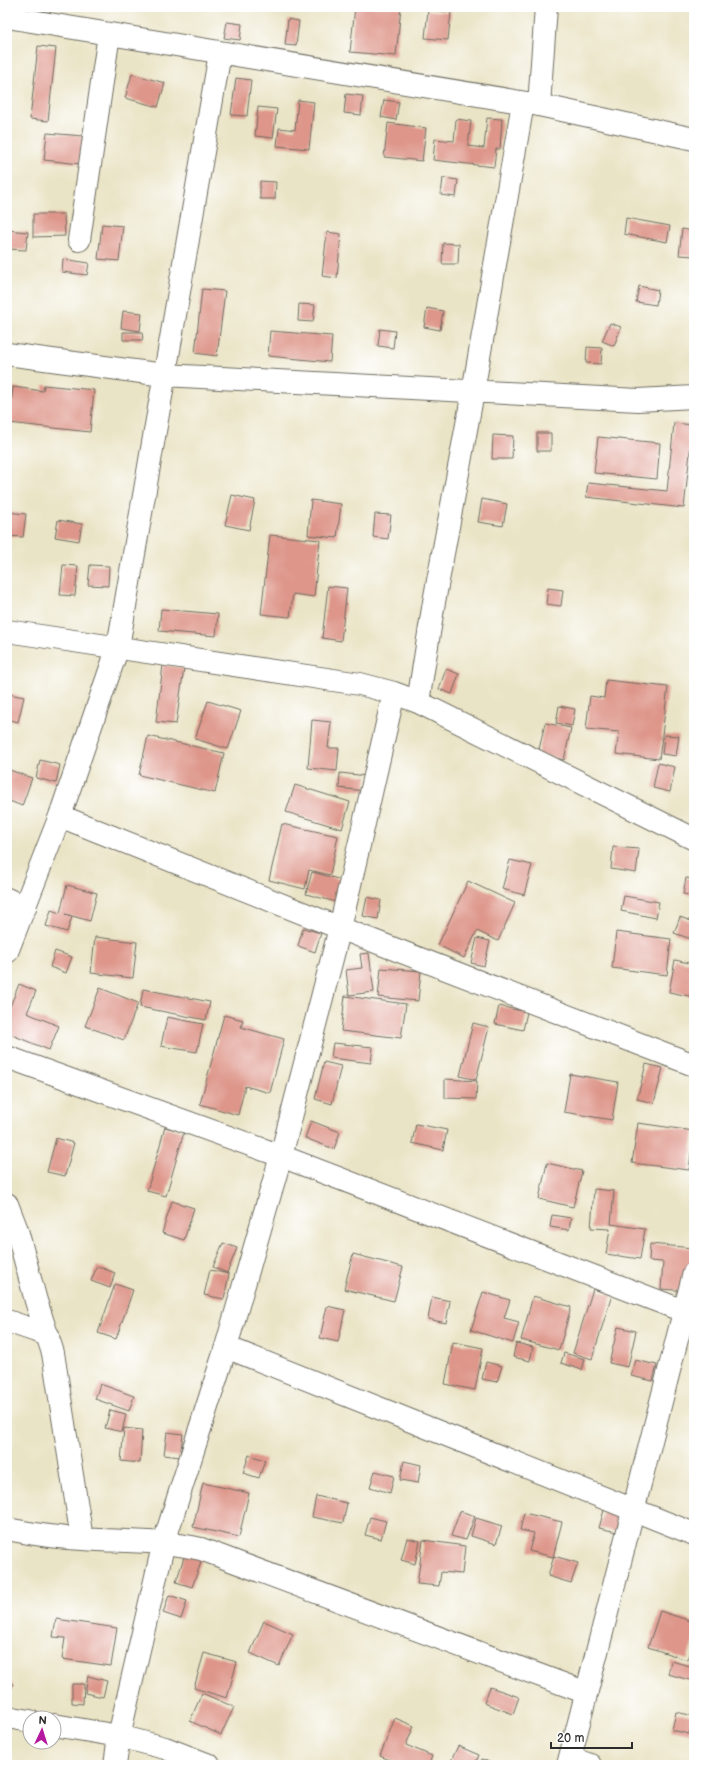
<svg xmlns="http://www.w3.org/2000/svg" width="701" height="1772" viewBox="0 0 701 1772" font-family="'Balsamiq Sans',sans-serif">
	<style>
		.building { fill: #de968a }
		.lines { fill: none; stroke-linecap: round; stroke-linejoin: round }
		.minor-casing { stroke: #6e6c61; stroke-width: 24 }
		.minor { stroke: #fff; stroke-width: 22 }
	</style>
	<rect width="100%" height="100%" fill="#fff"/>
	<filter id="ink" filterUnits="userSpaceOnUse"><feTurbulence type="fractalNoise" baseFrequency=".025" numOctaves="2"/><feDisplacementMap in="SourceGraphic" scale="8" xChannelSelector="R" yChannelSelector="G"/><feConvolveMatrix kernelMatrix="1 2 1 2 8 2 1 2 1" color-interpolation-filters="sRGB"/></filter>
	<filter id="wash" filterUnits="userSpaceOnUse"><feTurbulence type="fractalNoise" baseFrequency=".012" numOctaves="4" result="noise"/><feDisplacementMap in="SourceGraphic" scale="16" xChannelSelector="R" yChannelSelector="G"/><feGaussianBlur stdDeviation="0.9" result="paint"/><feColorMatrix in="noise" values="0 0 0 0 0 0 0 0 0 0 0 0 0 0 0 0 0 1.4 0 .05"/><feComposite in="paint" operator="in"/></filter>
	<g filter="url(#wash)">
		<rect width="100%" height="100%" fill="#eae4c6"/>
		<g id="blocks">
			<path class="building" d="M355 7H401L396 56 350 52Z
				M428 10 451 12 448 40 425 38Z
				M288 19 299 21 296 46 285 45Z
				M227 22 242 24 240 40 224 38Z
				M38 46 56 48 48 121 30 119Z
				M132 74 165 83 158 107 125 98Z
				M236 78 251 80 247 116 231 115Z
				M346 94 363 96 361 115 344 113Z
				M298 100 314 102 309 149 277 146 279 128 295 130Z
				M384 100 399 102 396 120 381 117Z
				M258 107 277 109 273 138 255 136Z
				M487 118 502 119 500 149H496L494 167 433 160 435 139 454 141 456 119 471 121 468 146 484 148Z
				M388 123 426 128 422 161 384 157Z
				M47 133 83 136 80 164 44 160Z
				M443 178 458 180 456 197 441 195Z
				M260 181 276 182 275 199H260Z
				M33 214H64L65 236 33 237Z
				M626 218 670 226 667 242 624 234Z
				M102 224 123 226 119 261 98 259Z
				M682 229 694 231V256L679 255Z
				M7 230 28 232 26 250 7 249Z
				M327 232 341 234 337 278 322 276Z
				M443 243 459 244 458 264H442Z
				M63 259 89 263 87 275 62 272Z
				M639 286 658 290 656 305 636 302Z
				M202 289 225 291 217 356 195 353Z
				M299 304 315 305 313 322 298 321Z
				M427 308 443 311 440 330 424 327Z
				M123 311 142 313 140 331 121 328Z
				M610 323 621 327 614 346 602 341Z
				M380 329 395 331 393 348 378 346Z
				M270 331 332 336 330 362 268 356Z
				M123 332H142L143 340H123Z
				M587 347 602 348 601 364 586 363Z
				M44 385 94 390 90 432 9 423 13 387 43 391Z
				M674 423 693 425 684 508 586 497 588 483 667 491Z
				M537 433H551V451H537Z
				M493 435 513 436 512 459H492Z
				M598 437 660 443 657 479 594 473Z
				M232 495 255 500 249 530 225 525Z
				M482 499 507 504 503 526 478 522Z
				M311 500 341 504 337 538 308 535Z
				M7 512 26 514 23 537 7 536Z
				M375 514 391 515 388 539 373 537Z
				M58 520 82 524 79 541 55 537Z
				M270 535 320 540 314 597 293 594 290 617 261 614Z
				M63 565 78 566 75 596 60 595Z
				M90 565 109 566 108 586 88 585Z
				M328 586 347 588 341 641 322 638Z
				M548 588 563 590 561 606 546 604Z
				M161 609 218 614 216 636 159 631Z
				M163 665 184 668 176 724 156 722Z
				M446 669 459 674 452 694 439 689Z
				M606 680 668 687 659 759 616 754 619 732 586 729 590 696 604 698Z
				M9 694 24 697 18 722 7 719Z
				M208 701 241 711 228 749 195 739Z
				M559 706 575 709 572 726 556 723Z
				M312 720 331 722 328 748H339L337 771 308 768Z
				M545 723 571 728 564 760 538 754Z
				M664 735 679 736 676 756 662 754Z
				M148 736 224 753 215 793 139 775Z
				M40 760 60 765 56 783 36 778Z
				M658 763 675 767 670 792 653 788Z
				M7 769 32 778 22 806 7 800Z
				M340 773 367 776 365 791 339 788Z
				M295 785 350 802 342 829 286 812Z
				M282 824 338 836 330 875 309 870 305 889 269 880Z
				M613 847 639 849 636 873 611 869Z
				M510 860 532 865 524 895 502 889Z
				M312 872 342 880 336 902 306 894Z
				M686 878 694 879V896L683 894Z
				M468 881 515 903 498 941 477 931 464 958 438 945Z
				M67 885 97 893 90 921 65 914 72 917 67 932 46 926 51 910 60 913Z
				M624 896 659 902 656 918 621 911Z
				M367 897 381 900 378 919 363 916Z
				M680 917 694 922V940L674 933Z
				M303 928 321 933 315 952 298 946Z
				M616 932 671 939 667 975 612 968Z
				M95 937 137 942 133 978 91 973Z
				M477 938 490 941 484 966 471 963Z
				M55 951 72 957 66 973 50 967Z
				M369 953 374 992 349 995 346 970 362 968 360 954Z
				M675 960 694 964V997L669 992Z
				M381 968 421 971 418 1001 378 997Z
				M19 984 36 991 27 1013 59 1026 49 1050 7 1033V1014Z
				M100 988 138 1003 124 1040 85 1026Z
				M143 989 210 1002 206 1020 140 1007Z
				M345 996 406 1004 401 1038 341 1031Z
				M499 1006 527 1012 523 1030 495 1024Z
				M224 1015 243 1020 241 1027 284 1039 270 1093 245 1086 238 1115 200 1104Z
				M167 1017 203 1024 197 1052 161 1046Z
				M473 1023 489 1027 476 1080 460 1076Z
				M333 1043 373 1047 371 1063 331 1058Z
				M324 1062 341 1066 332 1104 315 1099Z
				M646 1064 663 1068 654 1103 637 1099Z
				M570 1074 618 1082 612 1120 564 1112Z
				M445 1079 477 1081 476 1099 445 1098Z
				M311 1121 340 1132 334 1149 305 1138Z
				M638 1123 694 1131 689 1170 632 1163Z
				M416 1124 447 1130 443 1150 412 1143Z
				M165 1127 184 1132 166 1196 147 1191Z
				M56 1138 74 1143 65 1176 47 1172Z
				M547 1163 582 1171 573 1207 539 1199Z
				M594 1189 614 1191 611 1224 645 1229 640 1259 606 1254 610 1229 591 1228Z
				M172 1201 194 1208 184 1240 162 1233Z
				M552 1215 571 1218 569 1230 550 1227Z
				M223 1243 237 1248 227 1273 213 1267Z
				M650 1244 693 1248 690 1291 661 1289 663 1262 649 1261Z
				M353 1254 403 1267 394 1301 344 1289Z
				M97 1266 115 1273 110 1288 91 1281Z
				M210 1270 229 1274 224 1299 204 1295Z
				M115 1284 133 1290 116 1339 98 1333Z
				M593 1289 612 1295 592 1359 573 1353Z
				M483 1292 510 1300 504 1318 519 1322 513 1343 471 1330Z
				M533 1296 571 1307 559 1350 521 1340Z
				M432 1297 450 1301 446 1323 428 1319Z
				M327 1306 345 1310 338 1342 320 1338Z
				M618 1327 636 1331 628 1367 609 1363Z
				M453 1342 483 1348 475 1390 445 1384Z
				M516 1343 533 1347 530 1361 513 1357Z
				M564 1353 585 1359 582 1370 561 1363Z
				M635 1360 657 1365 653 1381 631 1376Z
				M486 1362 502 1366 497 1382 482 1379Z
				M100 1384 134 1396 129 1411 95 1399Z
				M110 1410 126 1414 122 1432 105 1428Z
				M124 1428 142 1430 140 1463 121 1461Z
				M167 1432 183 1434 180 1457 164 1455Z
				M249 1455 265 1460 259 1478 243 1473Z
				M404 1461 421 1465 418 1483 400 1480Z
				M375 1471 394 1476 390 1493 370 1487Z
				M203 1483 249 1493 239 1537 193 1527Z
				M316 1496 347 1503 343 1523 312 1517Z
				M604 1510 622 1515 617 1532 599 1528Z
				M460 1511 475 1516 466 1540 451 1536Z
				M524 1513 562 1522 553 1557 529 1551 534 1533 520 1530Z
				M370 1517 386 1521 381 1539 365 1535Z
				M476 1518 502 1526 496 1544 471 1536Z
				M407 1538 420 1541 415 1564 401 1560Z
				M423 1540 465 1546 462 1574 441 1572 439 1586 417 1584Z
				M186 1551 203 1557 192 1587 176 1582Z
				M554 1556 578 1563 571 1583 548 1576Z
				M169 1595 187 1601 181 1619 163 1613Z
				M660 1611 694 1622V1640L687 1660 648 1647Z
				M56 1619 117 1628 111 1666 62 1659 65 1638 53 1637Z
				M264 1621 293 1634 279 1666 250 1653Z
				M204 1653 237 1662 227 1698 194 1688Z
				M671 1661 694 1667 693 1681 668 1674Z
				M88 1676 107 1681 103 1697 85 1693Z
				M7 1683 13 1684 9 1700H7Z
				M72 1684H84L83 1704 72 1703Z
				M490 1687 519 1697 513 1714 484 1703Z
				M202 1693 234 1707 221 1735 190 1721Z
				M676 1712 694 1716 689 1734 672 1730Z
				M395 1718 414 1726 406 1745 432 1756 429 1765H402L380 1756Z
				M458 1746 479 1755 475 1765H449Z
				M482 1759 496 1765H479Z"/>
		</g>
	</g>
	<g filter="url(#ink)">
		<use href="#blocks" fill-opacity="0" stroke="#6e6c61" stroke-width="1"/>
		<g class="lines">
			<defs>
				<path id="minor" d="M7 17 539 105 694 139
					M539 105 546 7
					M79 240 109 34
					M7 354 164 375 638 400 694 397
					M7 631 360 684 394 693 418 702 694 839
					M418 702 434 602 473 392 523 103
					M60 816 340 928 694 1065
					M7 899 25 908
					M7 952 60 816 118 647 220 53
					M7 1057 281 1156 694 1315
					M7 1204 17 1230 36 1301 53 1353 82 1539
					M7 1321 48 1335
					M226 1347 694 1534
					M7 1529C32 1534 57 1538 83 1539 123 1542 162 1540 201 1549L587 1693
					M7 1717 30 1721
					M54 1725 119 1736 165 1748 209 1765
					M570 1758 590 1765
					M115 1765 119 1736 164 1542 226 1347 281 1156 340 928 394 693
					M568 1765 694 1273"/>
			</defs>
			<use href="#minor" class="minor-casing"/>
			<use href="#minor" class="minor"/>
		</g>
	</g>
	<rect width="701" height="1772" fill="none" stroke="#fff" stroke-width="24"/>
	<g transform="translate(42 1730) rotate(4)"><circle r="19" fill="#ffffff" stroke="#aaaaaa"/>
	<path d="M0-3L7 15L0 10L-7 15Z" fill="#b5179e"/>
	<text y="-6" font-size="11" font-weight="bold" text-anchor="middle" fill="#2b2b2b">N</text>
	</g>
	<path d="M551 1742v6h81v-6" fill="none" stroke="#2b2b2b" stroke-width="2"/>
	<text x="557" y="1742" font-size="12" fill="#2b2b2b" stroke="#ffffff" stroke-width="3" paint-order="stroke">20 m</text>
</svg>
